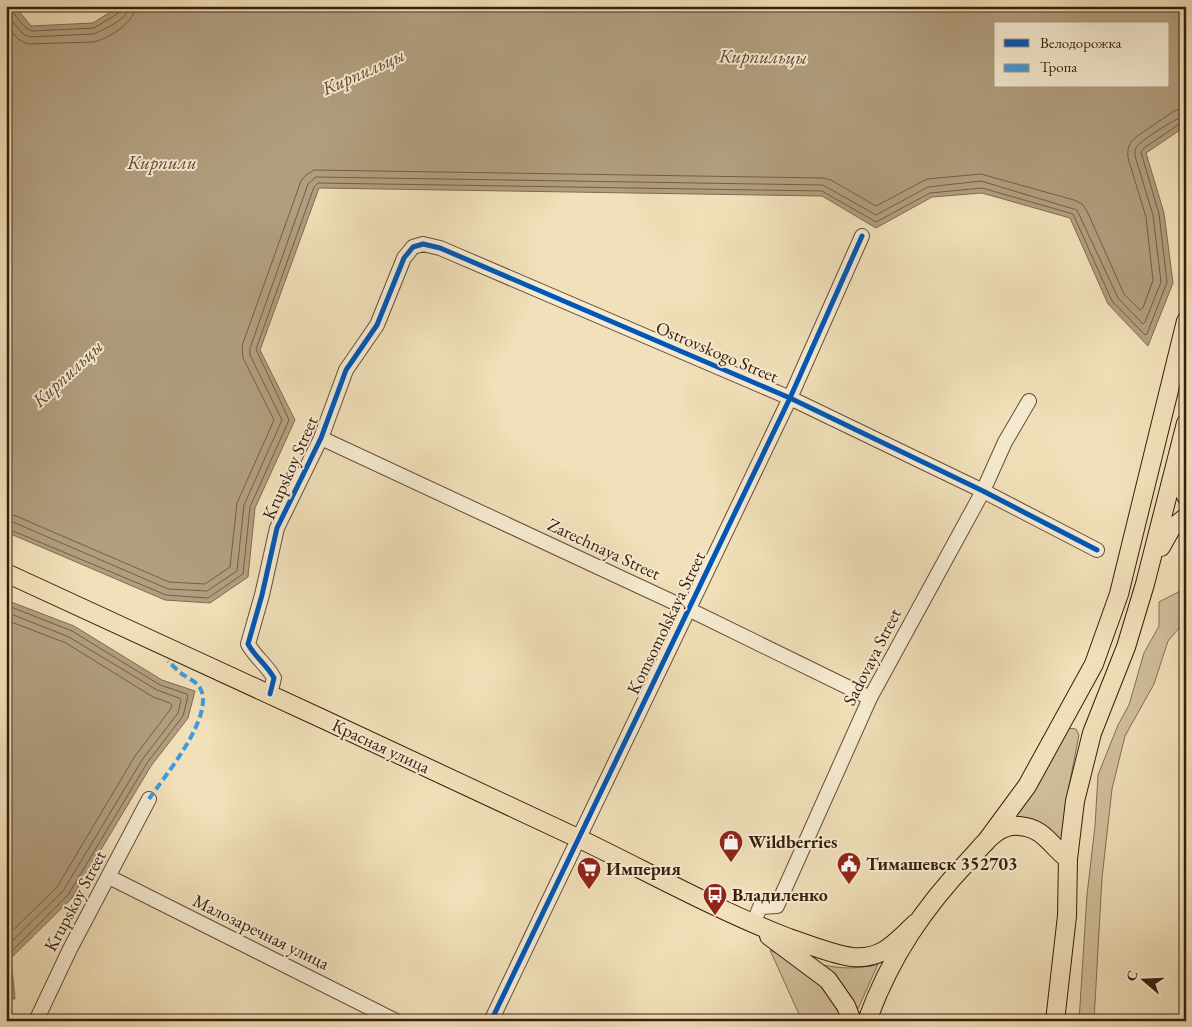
<svg xmlns="http://www.w3.org/2000/svg" width="1192" height="1027" viewBox="0 0 1192 1027" font-family="'EB Garamond',serif">
	<style>
		.green { fill: #d1bf9c; stroke: #846e54 }
		.water { fill: #b19e7e; stroke: #806b50; fill-rule: evenodd }
		.lines { fill: none; stroke-linecap: round; stroke-linejoin: round }
		.shore { stroke: #745e45; stroke-width: 1 }
		.minor-casing { stroke: #654e37; stroke-width: 16 }
		.major-casing { stroke: #361e0c; stroke-width: 20 }
		.minor { stroke: #f6ebd2; stroke-width: 14 }
		.major { stroke: #f1e0b9; stroke-width: 18 }
		.quiet { stroke: #3e9bde; stroke-width: 4; stroke-dasharray: 8 4; stroke-linecap: butt }
		.cycleway-casing { stroke: #f6ebd2; stroke-width: 8 }
		.cycleway { stroke: #0057b8; stroke-width: 5 }
		.labels { text-anchor: middle; stroke-width: 4; stroke-linejoin: round; paint-order: stroke }
		.street-label { font-size: 18px; fill: #361e0c; stroke: #f6ebd2 }
		.poi-label { font-size: 18px; font-weight: bold; fill: #361e0c; stroke: #f6ebd2; text-anchor: start }
		.water-label { font-size: 19px; font-style: italic; fill: #614b34; stroke: #f6ebd2 }
	</style>
	<rect width="100%" height="100%" fill="#f1e0b9"/>
	<filter id="stains"><feTurbulence type="fractalNoise" baseFrequency=".004" numOctaves="4"/><feColorMatrix values="0 0 0 0 .2 0 0 0 0 .09 0 0 0 0 .02 0 0 0 .5 -.17"/></filter>
	<radialGradient id="worn" r=".72"><stop offset=".6" stop-color="#630" stop-opacity="0"/><stop offset="1" stop-color="#630" stop-opacity=".3"/></radialGradient>
	<path class="green" d="M1186 588V620L1168 641 1154 684 1125 736 1112 789 1102 878 1094 1021H1079L1087 895 1095 826 1098 775 1118 725 1129 705 1144 653 1159 626V602Z
		M1067 728 1076 729 1079 735 1069 786 1062 844C1050 827 1030 827 1011 823Z
		M770 950C797 964 835 988 842 1021H802Z
		M878 964 858 1009C848 991 838 978 823 965 842 969 859 969 878 964Z"/>
	<path class="water" d="M6 6H15L31 26 93 23 120 6H1186V126L1146 153 1164 213 1173 283 1148 346 1108 304 1070 218 982 193 932 197 876 228 822 196 319 188 260 350 295 420 255 508 248 577 210 603 165 600 6 532ZM996 24H1168V86H996Z
		M6 600 74 626 162 680 195 691 188 718 151 766 72 898 11 958 15 999H6Z"/>
	<g class="lines">
		<path class="shore" d="M11 6C13 15 24 28 32 31L94 28 120 12 122 6
			M6 13 22 33 29 37 93 34C100 32 122 21 126 14 128 11 128 10 128 6
			M6 25 18 39 27 44 94 42C109 38 135 23 135 6
			M6 514 16 516 169 582 205 584 230 567 237 503 274 420 243 358 242 346 301 181 306 175 314 170 823 178 831 180 876 206 927 179 981 174 1074 200 1082 204 1087 211 1124 294 1140 310 1143 308 1153 280 1146 217 1128 158C1127 149 1129 142 1136 137L1174 111 1186 108
			M6 522H13L168 589 207 591 237 571 244 505 282 420 250 355V348L308 184 316 177 823 185 876 215 928 187 981 181 1077 210 1118 298 1143 324 1145 322 1161 282 1153 215 1135 156C1135 152 1135 148 1138 145 1144 139 1178 116 1186 116
			M6 528 166 595 208 598 243 574 250 507 289 420 256 349 314 187 318 183 822 191 876 222 930 193 982 188 1073 214 1112 301 1145 335 1147 334 1167 282 1159 214 1141 152 1144 148 1181 123 1186 122
			M6 605 72 631 160 685 187 694 188 696 183 716 147 763 68 895 6 957
			M6 612 69 637 157 690 179 698 181 700 178 713 142 760 63 891 6 947
			M6 620 66 643 153 697 170 703 172 705 170 710 135 756 57 887 6 937"/>
		<defs>
			<path id="minor" d="M321 438 688 609 870 698
				M270 694 274 678C267 665 255 657 248 644L262 595 277 528 321 438 346 370 377 325 404 258 413 247 423 244 440 248 790 398 983 491 1097 550
				M109 877 396 1021
				M753 924 760 907 777 906 870 698 983 491 1005 442 1029 401
				M36 1021 70 949 149 799
				M491 1021 790 398 862 236"/>
			<path id="major" d="M1181 468 1179 480 1186 496
				M1161 547 1171 529 1186 517
				M6 573C199 662 392 750 584 841 652 874 719 911 789 938 810 945 831 954 852 957 883 960 895 942 916 923
				M985 843 1027 786 1094 664 1119 594 1186 321
				M769 936 828 980 846 1006 852 1021
				M867 1021C890 957 924 907 971 858 984 844 997 824 1019 826 1045 828 1050 846 1068 859
				M1055 1021 1067 916 1068 859 1075 801 1092 733 1126 647 1145 584 1186 423"/>
		</defs>
		<use href="#minor" class="minor-casing"/>
		<use href="#major" class="major-casing"/>
		<use href="#minor" class="minor"/>
		<use href="#major" class="major"/>
		<path class="quiet" d="M149 799C164 777 216 715 200 688 197 682 188 678 182 674 177 670 172 665 168 661"/>
		<defs>
			<path id="cycleway" d="M270 694 274 678C267 665 255 657 248 644L262 595 277 528 321 438 346 370 377 325 404 258 413 247 423 244 440 248 790 398 983 491 1097 550
				M491 1021 790 398 862 236"/>
		</defs>
		<use href="#cycleway" class="cycleway-casing"/>
		<use href="#cycleway" class="cycleway"/>
	</g>
	<defs>
		<symbol id="shop-pin" viewBox="-11 -11 22 30"><path d="M0 17L-7.5 6A9.5 9.5 0 1 1 7.5 6Z" fill="#8f2418" stroke="#f6ebd2"/><path d="M-5-2.5h2.3a2.7 3.5 0 0 1 5.4 0H5L5.5 6h-11ZM-1.5-2.5h3a1.5 2.3 0 0 0-3 0Z" fill="#fff"/></symbol>
		<symbol id="civic-pin" viewBox="-11 -11 22 30"><path d="M0 17L-7.5 6A9.5 9.5 0 1 1 7.5 6Z" fill="#8f2418" stroke="#f6ebd2"/><path d="M-.6-6.5H3V-4.5H.6V-3L4-1V1h2V6H-6V1h2V-1L-.6-3ZM-1.2 2.5V6h2.4V2.5Z" fill="#fff"/></symbol>
		<symbol id="supermarket-pin" viewBox="-11 -11 22 30"><path d="M0 17L-7.5 6A9.5 9.5 0 1 1 7.5 6Z" fill="#8f2418" stroke="#f6ebd2"/><path d="M-6-5.5h2.5l.6 2H6L4.5 2H-2.5L-4.4-4H-6ZM-1.5 3.2a1.3 1.3 0 1 0 .1 0ZM3 3.2a1.3 1.3 0 1 0 .1 0Z" fill="#fff"/></symbol>
		<symbol id="bus-pin" viewBox="-11 -11 22 30"><path d="M0 17L-7.5 6A9.5 9.5 0 1 1 7.5 6Z" fill="#8f2418" stroke="#f6ebd2"/><path d="M-5-6H5V4H4V6H2V4H-2V6H-4V4H-5ZM-3.5-4V0h7V-4ZM-3.5 1.2v1.5H-2V1.2ZM2 1.2v1.5H3.5V1.2Z" fill="#fff"/></symbol>
	</defs>
	<g fill-rule="evenodd">
		<use href="#shop-pin" x="717" y="828" width="28" height="38"/>
		<use href="#civic-pin" x="835" y="850" width="28" height="38"/>
		<use href="#supermarket-pin" x="575" y="855" width="28" height="38"/>
		<use href="#bus-pin" x="701" y="881" width="28" height="38"/>
	</g>
	<g class="labels">
		<g class="street-label">
			<text transform="translate(717 352) rotate(23)" y="6">Ostrovskogo Street</text>
			<text transform="translate(290 468) rotate(-66)" y="6">Krupskoy Street</text>
			<text transform="translate(604 549) rotate(25)" y="6">Zarechnaya Street</text>
			<text transform="translate(666 623) rotate(-64)" y="6">Komsomolskaya Street</text>
			<text transform="translate(872 657) rotate(-63)" y="6">Sadovaya Street</text>
			<text transform="translate(381 746) rotate(25)" y="6">Красная улица</text>
			<text transform="translate(75 901) rotate(-62)" y="6">Krupskoy Street</text>
			<text transform="translate(261 932) rotate(26)" y="6">Малозаречная улица</text>
		</g>
		<g class="poi-label">
			<text x="748" y="848">Wildberries</text>
			<text x="866" y="870">Тимашевск 352703</text>
			<text x="606" y="875">Империя</text>
			<text x="732" y="901">Владиленко</text>
		</g>
		<g class="water-label">
			<text transform="translate(763 56) rotate(1)" y="7">Кирпильцы</text>
			<text transform="translate(363 71) rotate(-24)" y="7">Кирпильцы</text>
			<text x="162" y="169">Кирпили</text>
			<text transform="translate(67 373) rotate(-43)" y="7">Кирпильцы</text>
		</g>
	</g>
	<rect width="1192" height="1027" fill="none" stroke="#f1e0b9" stroke-width="25"/>
	<rect x="8" y="8" width="1177" height="1012" fill="none" stroke="#361e0c" stroke-width="2.5"/>
	<rect x="12" y="12" width="1167" height="1002" fill="none" stroke="#361e0c"/>
	<rect x="994" y="22" width="175" height="65" fill="#f6ebd2" stroke="#a99983"/>
	<rect x="1004" y="39" width="25" height="8" fill="#0057b8" stroke="#a99983"/>
	<text x="1040" y="48" font-size="15" fill="#361e0c">Велодорожка</text>
	<rect x="1004" y="64" width="25" height="8" fill="#3e9bde" stroke="#a99983"/>
	<text x="1040" y="72" font-size="15" fill="#361e0c">Тропа</text>
	<g transform="translate(1144 980) rotate(289)" stroke="#f6ebd2" stroke-width="4" paint-order="stroke">
	<path d="M0-4L9 19L0 12L-9 19Z" fill="#361e0c"/>
	<text y="-8" font-size="14" font-weight="bold" text-anchor="middle" fill="#361e0c">С</text>
	</g>
	<rect width="100%" height="100%" filter="url(#stains)"/>
	<rect width="100%" height="100%" fill="url(#worn)"/>
</svg>
